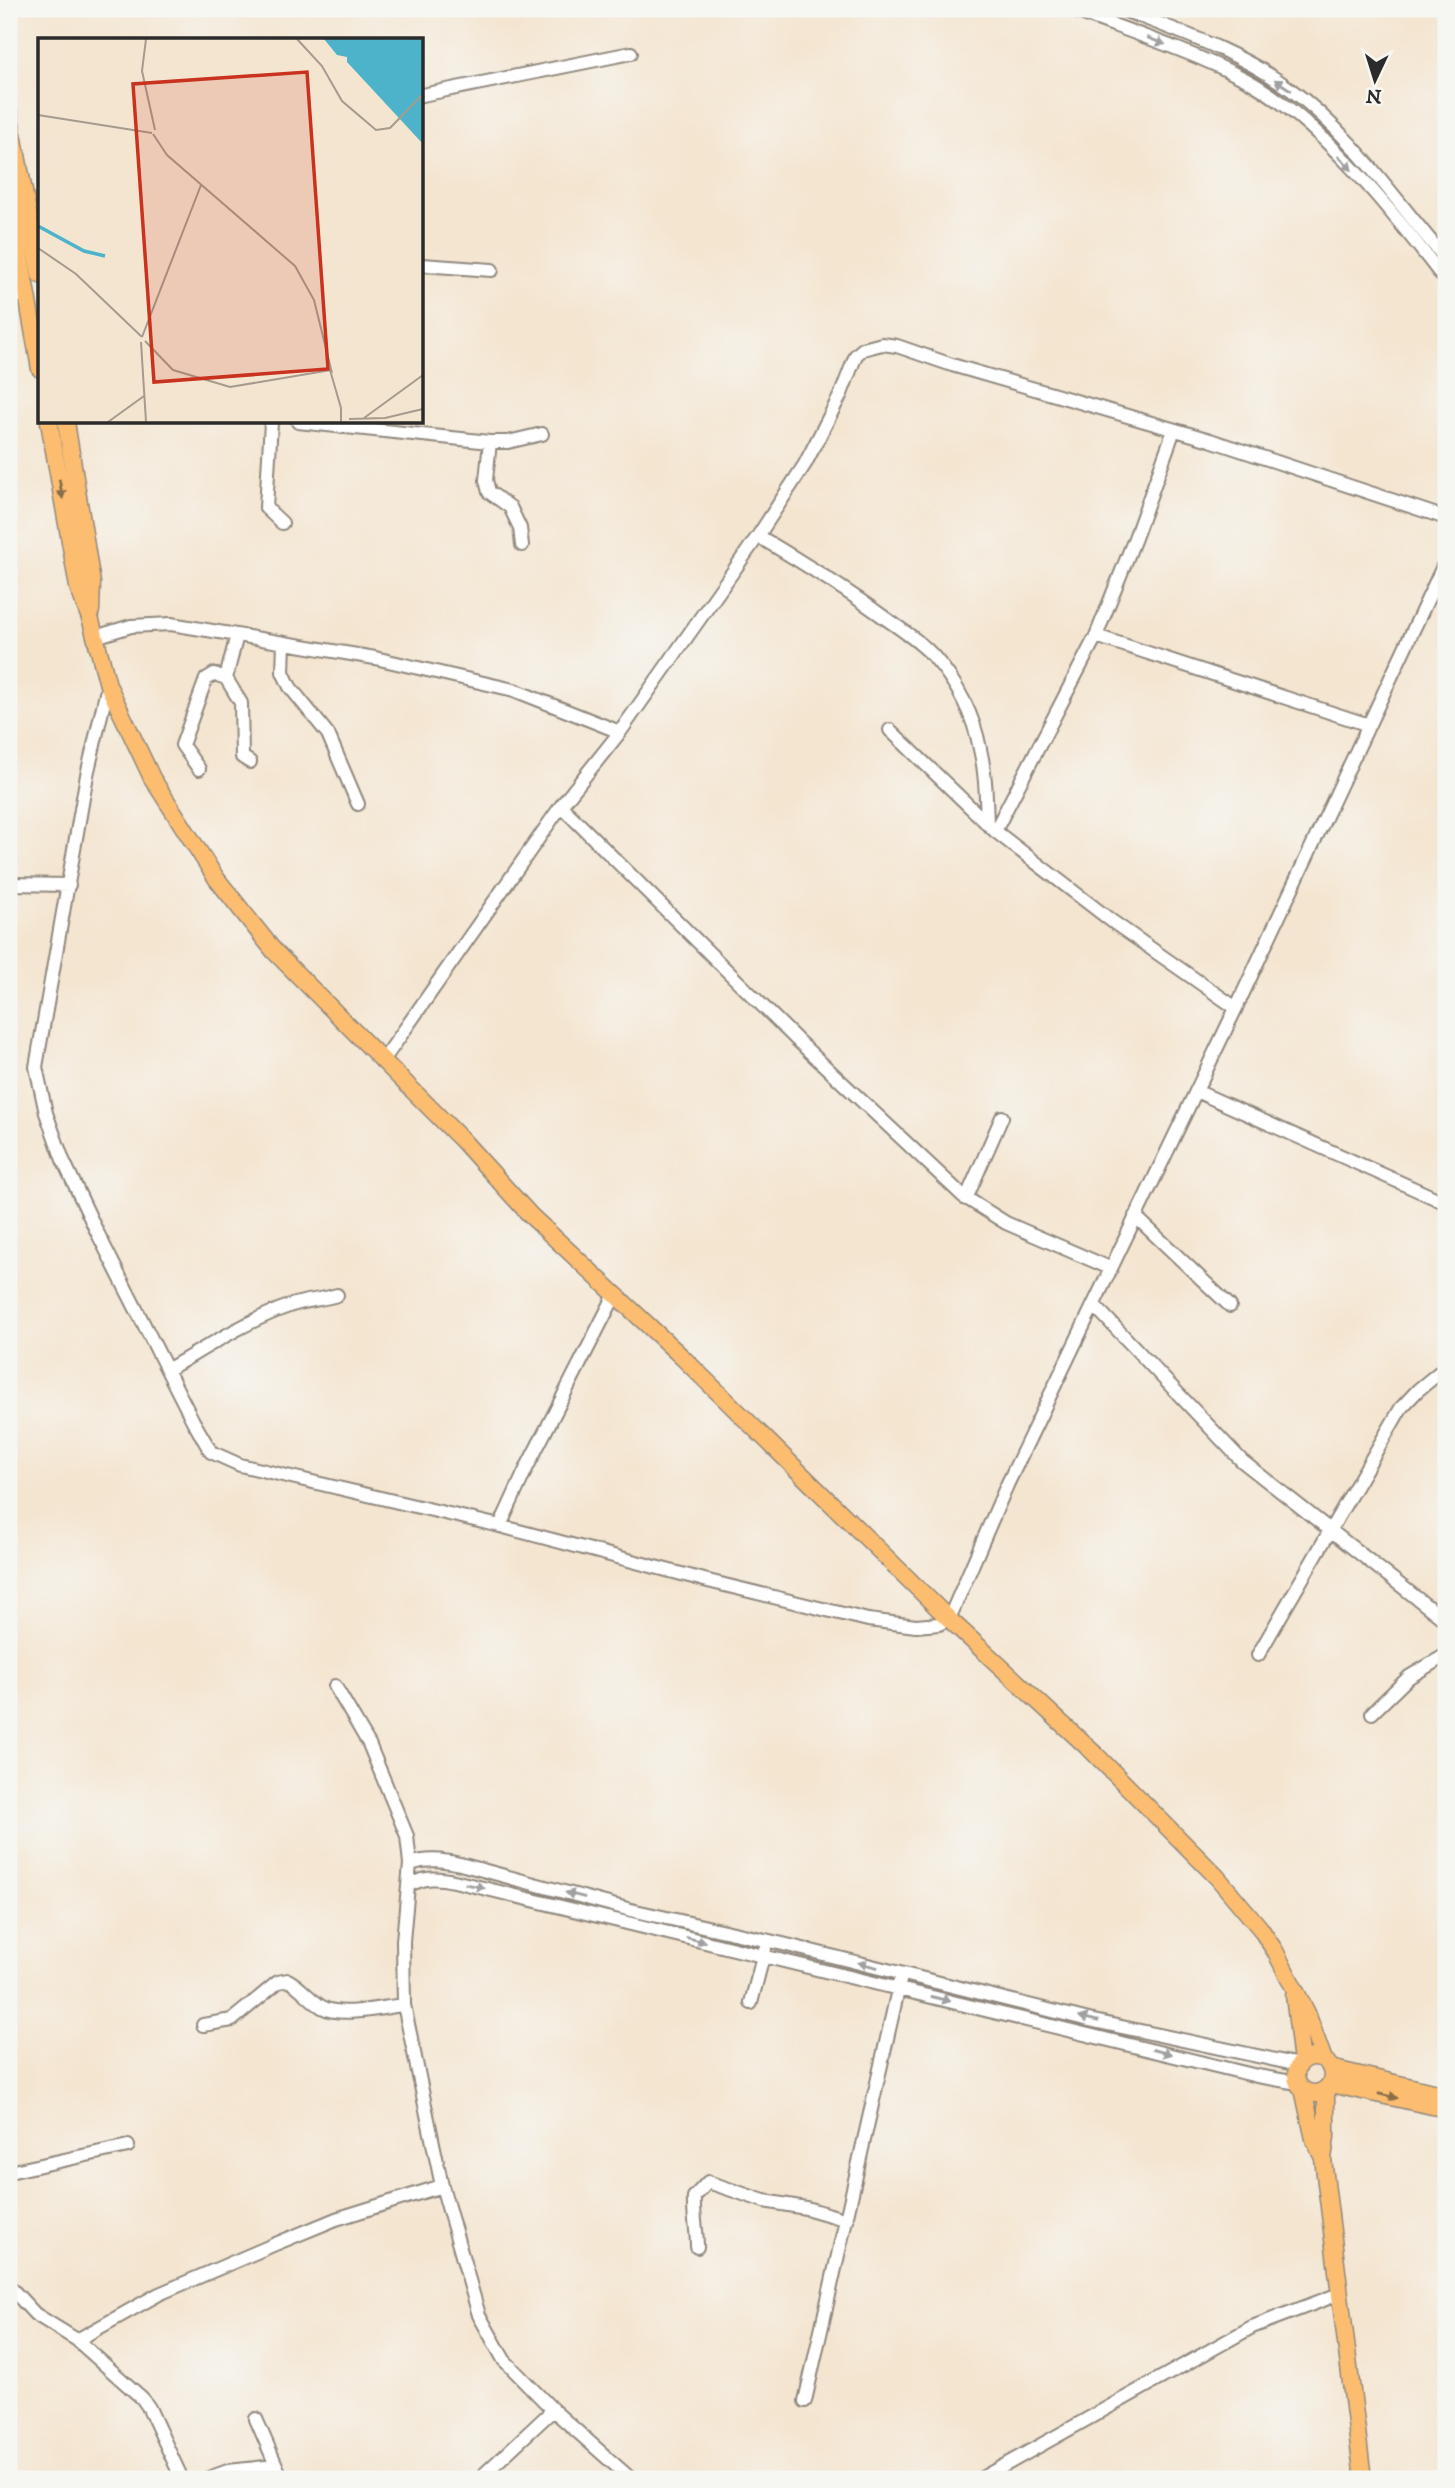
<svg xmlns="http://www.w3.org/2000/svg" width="1455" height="2488" viewBox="0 0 1455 2488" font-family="'IM FELL DW Pica',serif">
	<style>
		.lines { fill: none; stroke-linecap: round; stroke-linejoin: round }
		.minor-casing { stroke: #90887e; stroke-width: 16 }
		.major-casing { stroke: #90887e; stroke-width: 19 }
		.minor { stroke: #fff; stroke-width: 12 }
		.major { stroke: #fcbd6f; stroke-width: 16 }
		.oneway { fill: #a0a0a0 }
		.oneway2 { fill: #896d4a }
		.inset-river { fill: none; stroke: #4db3cb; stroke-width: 3.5 }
		.inset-road { fill: none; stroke: #a49b8e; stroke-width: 2 }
		.view { fill: #c8321e; fill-opacity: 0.15; stroke: #c8321e; stroke-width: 3.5 }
		.inset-edge { fill: none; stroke: #2b2b2b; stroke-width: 3.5 }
	</style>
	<rect width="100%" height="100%" fill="#f6f6f2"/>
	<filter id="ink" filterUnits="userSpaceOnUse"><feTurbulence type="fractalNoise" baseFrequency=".0143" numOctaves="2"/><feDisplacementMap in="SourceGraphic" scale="14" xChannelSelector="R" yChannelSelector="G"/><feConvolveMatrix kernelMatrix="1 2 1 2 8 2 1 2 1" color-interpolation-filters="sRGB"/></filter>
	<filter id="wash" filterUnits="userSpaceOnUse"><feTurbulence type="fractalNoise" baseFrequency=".00686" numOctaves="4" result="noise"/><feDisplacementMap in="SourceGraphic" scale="28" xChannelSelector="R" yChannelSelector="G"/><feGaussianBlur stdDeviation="1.57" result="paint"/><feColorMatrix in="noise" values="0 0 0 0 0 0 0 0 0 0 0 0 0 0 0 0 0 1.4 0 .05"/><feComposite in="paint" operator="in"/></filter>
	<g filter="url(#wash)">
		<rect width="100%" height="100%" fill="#f4e5d0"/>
	</g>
	<g filter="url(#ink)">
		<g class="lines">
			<defs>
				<path id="minor" d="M1070 9C1128 31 1188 50 1243 78 1318 117 1395 215 1446 281
					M1121 9C1178 31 1240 52 1290 89 1352 134 1396 202 1446 259
					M422 95 631 53
					M422 265 492 270
					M9 298 27 294
					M271 422 266 508 282 523
					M298 422 490 442H508L542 434
					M490 442 486 480 489 492 510 507 520 528 522 545
					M758 536C802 562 844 588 885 618 902 630 921 642 935 658 957 683 974 716 980 749 986 774 986 799 987 824
					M1096 636 1369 725
					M95 637 131 626 171 624 375 658 514 690 620 732
					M284 643 283 672 290 687 328 734 358 804
					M226 678 237 635
					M108 685 87 775 36 1067 46 1113 63 1160 97 1232 193 1421 211 1452 240 1465 500 1526 708 1581 868 1620 916 1626 939 1624 949 1619 1007 1485 1236 1008 1446 560
					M890 730 995 831 1113 922 1236 1008
					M199 769 182 745 206 679 214 674 226 678 241 703 242 757 250 762
					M561 806 797 1040 963 1196 1006 1223 1110 1268
					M995 831 1096 636 1135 538 1174 430
					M9 884 69 885
					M382 1062 561 806 620 732 758 536 805 464 841 394 856 355 863 349 882 344 897 346 952 365 1210 440 1446 518
					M1196 1091 1446 1203
					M966 1199 1002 1117
					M1135 1216 1230 1306
					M1094 1305 1242 1461 1446 1621
					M167 1370C207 1347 246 1321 289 1306 304 1300 322 1300 337 1295
					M500 1526 527 1467 615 1295
					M1258 1655 1401 1408 1418 1390 1446 1367
					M335 1686 369 1744 407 1836 410 1864 403 1941 404 2005 442 2186 479 2315 504 2360 553 2410 631 2479
					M1372 1713 1409 1677 1446 1655
					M410 1864C428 1858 442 1860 460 1864L631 1910 783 1944 1089 2020 1299 2065
					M409 1885C426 1877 436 1877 454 1881L1257 2076 1298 2083
					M751 2003 765 1949
					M203 2025 232 2020 278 1982 288 1980C301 1987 310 2000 322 2007 341 2018 383 2007 404 2005
					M9 2172 128 2146
					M697 2247C697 2230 693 2214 694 2197L708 2182 764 2201 806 2208 847 2220
					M9 2286 35 2314 77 2340 142 2398 149 2408 182 2479
					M77 2340 159 2294 273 2245 336 2219 442 2186
					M805 2401 900 1981
					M256 2419 282 2479
					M206 2479 228 2471 275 2466
					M479 2479 553 2410
					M980 2479 1252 2327 1339 2294"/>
				<path id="major" d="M9 113 40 275
					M9 194 40 369
					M49 422 78 587 91 621 108 685 152 778 216 878 274 951 463 1141 530 1215 682 1357 949 1619 1096 1755 1217 1877 1260 1928 1275 1951 1307 2013 1324 2060
					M66 422 92 583 91 611
					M1294 1995 1302 2062
					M1296 2075a18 18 0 1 1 36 0a18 18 0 1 1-36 0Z
					M1330 2068 1446 2095
					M1330 2084 1446 2109
					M1303 2089 1314 2139 1322 2156
					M1326 2089V2137L1323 2159 1363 2479"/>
			</defs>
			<use href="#minor" class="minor-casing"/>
			<use href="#major" class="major-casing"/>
			<use href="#minor" class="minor"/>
			<use href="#major" class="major"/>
		</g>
		<defs><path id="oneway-solid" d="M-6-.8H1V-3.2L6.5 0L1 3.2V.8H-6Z" transform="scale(1.75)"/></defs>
		<g class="oneway">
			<use href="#oneway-solid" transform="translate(1156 41) rotate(21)"/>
			<use href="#oneway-solid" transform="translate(1283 85) rotate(-147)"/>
			<use href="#oneway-solid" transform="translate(1345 163) rotate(46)"/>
			<use href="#oneway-solid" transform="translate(475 1886) rotate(13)"/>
			<use href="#oneway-solid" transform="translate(575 1895) rotate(-165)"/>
			<use href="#oneway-solid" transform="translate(696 1940) rotate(14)"/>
			<use href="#oneway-solid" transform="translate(868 1965) rotate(-166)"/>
			<use href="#oneway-solid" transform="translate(941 1999) rotate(14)"/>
			<use href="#oneway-solid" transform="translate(1089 2019) rotate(-167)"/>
			<use href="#oneway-solid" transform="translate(1162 2052) rotate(14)"/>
		</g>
		<g class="oneway2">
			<use href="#oneway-solid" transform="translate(61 489) rotate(80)"/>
			<use href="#oneway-solid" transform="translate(1388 2096) rotate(13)"/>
		</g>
	</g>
	<g transform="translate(38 38)">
		<rect width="385" height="385" fill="#f4e5d0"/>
		<path d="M286 1H385V106L309 24V19L299 17Z" fill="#4db3cb"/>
		<path class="inset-river" d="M0 188 46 213 67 218"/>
		<path class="inset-road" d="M108 1 104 33 117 92M259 1 284 28 304 63 338 92 352 90 385 56M0 77 114 95M115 96 129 117 257 228 276 262 294 335M0 210 38 236 104 299M104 299 163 147M107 303 135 332 192 349 293 332M103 304 108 384M292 332 303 370V384M326 380 385 337M311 381 347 380 385 371M70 384 106 358"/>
		<path class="view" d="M269 34 290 331 116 344 95 46Z"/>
		<rect width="385" height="385" class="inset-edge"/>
	</g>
	<rect width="1455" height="2488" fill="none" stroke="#f6f6f2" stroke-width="35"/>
	<g transform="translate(1375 80) rotate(184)" stroke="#f6f6f2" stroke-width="5" paint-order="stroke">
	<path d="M0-5L12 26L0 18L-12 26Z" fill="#2b2b2b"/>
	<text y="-10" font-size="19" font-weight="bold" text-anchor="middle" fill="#2b2b2b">N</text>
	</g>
</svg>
